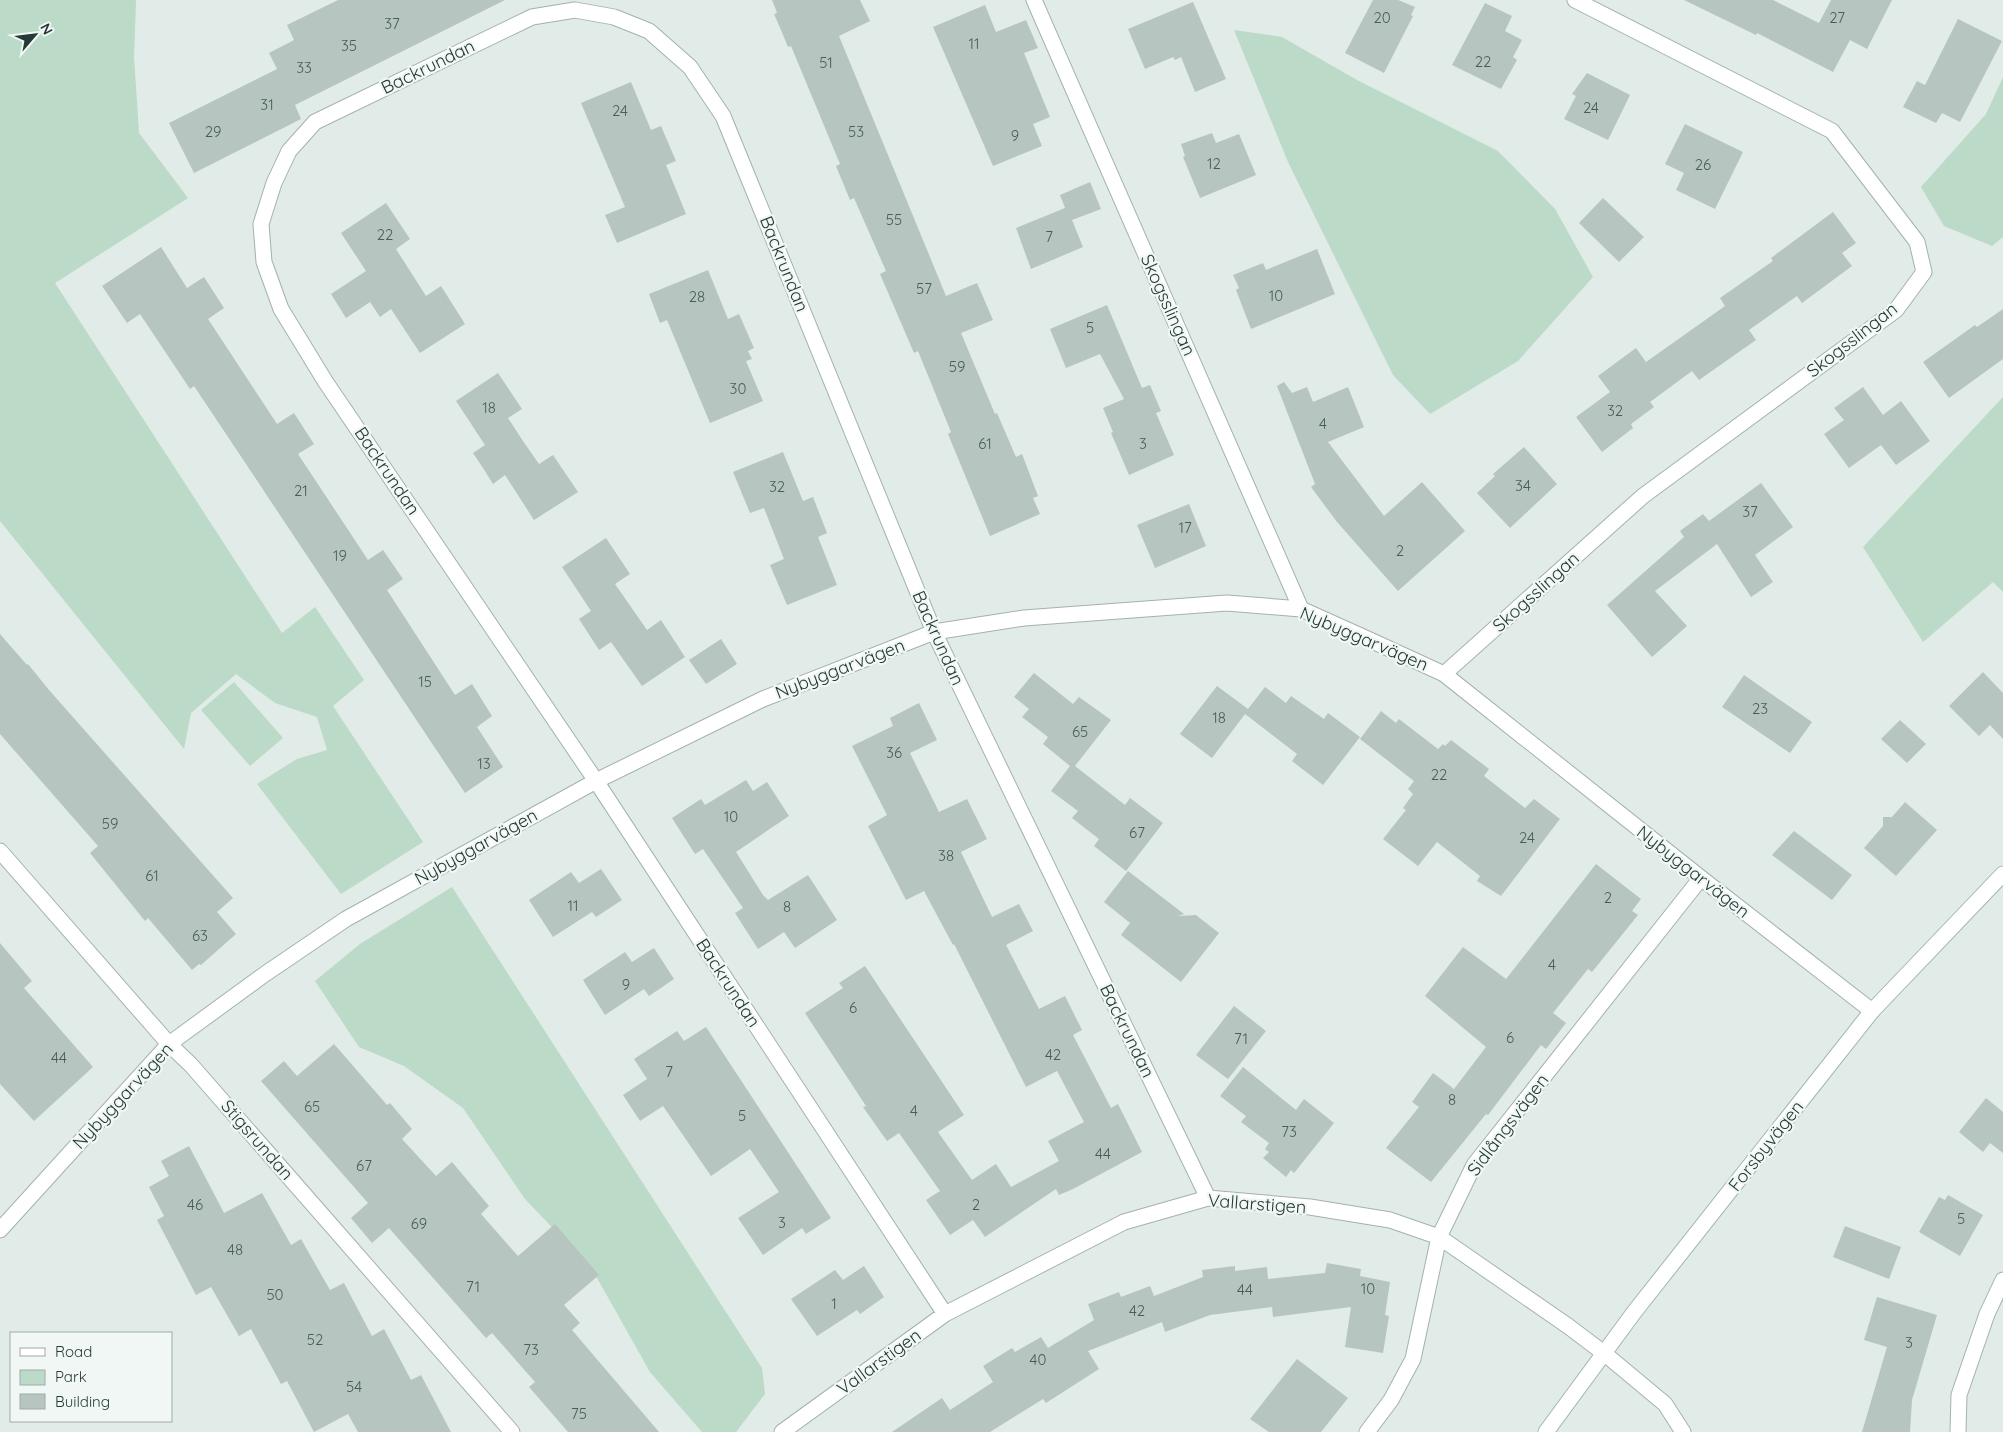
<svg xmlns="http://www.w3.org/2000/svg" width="2003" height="1432" viewBox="0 0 2003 1432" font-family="Quicksand,sans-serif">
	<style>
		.green { fill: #bbdac7 }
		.building { fill: #b7c5c1 }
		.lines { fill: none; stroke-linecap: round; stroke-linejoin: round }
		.street-casing { stroke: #a4b2af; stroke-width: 17 }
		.secondary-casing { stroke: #a1b6b0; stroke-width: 17 }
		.street { stroke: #fff; stroke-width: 15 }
		.secondary { stroke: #fff; stroke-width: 15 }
		.labels { text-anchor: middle; stroke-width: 4.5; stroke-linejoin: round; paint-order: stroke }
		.number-label { font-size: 15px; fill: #485d5a }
		.street-label { font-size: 18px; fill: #233a37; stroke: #f1f7f5 }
	</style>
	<rect width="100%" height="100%" fill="#e1ebe7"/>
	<path class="green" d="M0 0H136L134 57 139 133 188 198 55 283 282 633 315 607 364 680 333 706 423 842 341 894 257 784 297 759 327 750 317 717 275 703 236 674 191 713 184 749 0 521Z
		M1234 30 1282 37 1357 80 1498 151 1555 209 1593 277 1518 361 1430 414 1393 375 1288 162Z
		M2003 77V237L1992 246 1944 226 1921 187 1986 114Z
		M2003 397V592L1993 582 1923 642 1863 547Z
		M234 682 283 738 250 766 201 710Z
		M452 887 762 1368 765 1394 736 1432H702L650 1372 592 1269 525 1199 463 1108 404 1066 359 1047 315 981 360 944Z"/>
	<path class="building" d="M338 0H505L295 105 301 119 194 173 169 123 277 69 269 53 294 40 287 25Z
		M772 0H860L870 21 839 36 946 296 977 283 993 320 961 333 995 414 997 413 1016 457 1022 454 1038 496 1033 498 1040 514 990 536 948 434 951 432 918 351 914 353 880 274 886 271 854 198 850 200 836 166 840 164 791 46 788 47 781 30 774 14 777 13Z
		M1373 0H1398L1415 7 1411 15 1413 16 1384 73 1345 53Z
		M1684 0H1773L1819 23 1831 0H1892L1867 49 1850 40 1833 72 1757 33 1756 35Z
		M1193 2 1226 79 1195 92 1181 57 1175 60 1173 57 1145 69 1128 29Z
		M1485 3 1512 16 1505 31 1522 40 1513 57 1517 60 1501 89 1452 65Z
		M985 5 996 32 1026 20 1038 48 1024 53 1050 117 1033 124 1042 146 993 166 933 27Z
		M1958 19 2002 41 1960 122 1942 113 1936 123 1903 107 1917 81 1925 85Z
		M1587 73 1630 95 1608 140 1564 119 1576 96 1572 94Z
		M631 82 651 130 661 126 676 161 666 165 686 214 617 243 605 215 625 207 581 103Z
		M1685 124 1743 152 1715 209 1676 190 1684 173 1665 164Z
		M1212 133 1216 143 1239 134 1256 175 1200 198 1183 157 1185 156 1181 144Z
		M1090 182 1101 209 1072 220 1083 247 1031 269 1016 228 1065 208 1060 195Z
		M1603 198 1644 237 1619 262 1579 223Z
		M386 203 410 239 396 249 426 296 441 286 465 324 420 353 391 309 380 317 370 302 346 318 331 294 366 271 341 233Z
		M1833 212 1856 243 1842 253 1852 266 1802 303 1797 296 1749 330 1756 340 1699 380 1692 371 1650 402 1654 407 1631 424 1633 428 1602 452 1576 417 1610 392 1598 376 1636 348 1646 362 1725 306 1720 298 1773 261 1771 258Z
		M161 247 187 288 204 277 224 308 208 319 277 424 294 413 314 444 298 454 368 560 383 550 403 579 387 590 455 695 472 684 492 716 477 727 503 767 465 793 194 386 190 389 140 314 127 323 102 286Z
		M1317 249 1335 294 1251 329 1236 290 1239 288 1233 275 1263 263 1266 270Z
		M708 270 728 319 739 314 754 348 748 351 752 359 746 361 763 401 710 423 667 320 660 323 649 294Z
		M1107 305 1142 388 1150 385 1161 411 1156 413 1174 455 1129 475 1111 433 1113 432 1103 408 1124 399 1100 354 1066 368 1050 329Z
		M2003 309V359L1949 398 1923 362 1975 325 1977 327Z
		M498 373 522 409 508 418 523 441 539 464 553 455 578 492 534 520 505 475 493 484 483 468 473 453 485 445 456 401Z
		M1284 382 1292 393 1307 387 1313 402 1348 387 1364 427 1328 442 1384 516 1422 482 1465 531 1398 591 1337 522 1311 487 1315 484 1277 386Z
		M1863 387 1883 415 1901 401 1930 441 1896 465 1881 445 1849 468 1824 434 1844 420 1834 408Z
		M1524 447 1557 484 1510 528 1477 493 1495 476 1493 474Z
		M783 452 803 501 813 497 827 533 818 537 837 585 787 605 770 565 784 559 764 508 750 513 733 472Z
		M1761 483 1793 527 1755 555 1773 582 1751 597 1717 544 1655 591 1687 626 1652 657 1607 605 1684 537 1680 531 1703 514 1709 521Z
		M1189 504 1206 546 1155 568 1137 525Z
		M606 538 630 574 615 584 647 630 661 620 685 657 642 686 611 642 599 650 579 619 591 611 562 567Z
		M0 634 27 665 28 664 49 690 233 898 217 912 236 934 201 965 199 964 192 970 148 918 145 921 90 853 98 846 0 734Z
		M721 639 737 664 706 684 689 660Z
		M1983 672 2003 693V739L1990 725 1979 736 1949 706Z
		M1034 673 1073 704 1079 697 1111 720 1075 766 1125 805 1130 798 1163 823 1126 871 1094 846 1099 839 1072 818 1078 811 1051 791 1070 766 1043 744 1048 737 1022 717 1029 709 1014 697Z
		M1744 675 1812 722 1790 753 1722 707Z
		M1217 686 1248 709 1265 687 1286 703 1291 696 1324 719 1328 713 1360 737 1323 785 1292 761 1297 754 1245 714 1212 758 1180 734Z
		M919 703 937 740 910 753 939 812 967 799 987 839 961 852 992 917 1019 904 1033 931 1006 945 1039 1009 1065 996 1082 1030 1073 1035 1111 1108 1118 1104 1142 1152 1073 1189 1059 1195 1056 1189 985 1237 973 1220 950 1235 926 1200 940 1191 899 1133 887 1141 863 1107 866 1106 805 1013 843 988 839 983 865 966 964 1115 938 1132 972 1180 996 1164 1011 1187 1059 1161 1048 1141 1084 1122 1057 1071 1026 1087 954 944 953 945 924 891 906 900 868 826 887 815 852 746 893 726 890 718Z
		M1381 711 1396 723 1399 719 1438 749 1443 744 1445 746 1451 740 1489 769 1484 776 1525 808 1534 799 1560 819 1501 896 1477 881 1480 876 1437 842 1418 866 1383 839 1406 810 1403 808 1413 794 1408 789 1414 781 1360 739Z
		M1900 720 1926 744 1907 763 1881 739Z
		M746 780 753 791 767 782 789 816 736 852 763 895 768 900 808 875 837 920 795 948 784 932 758 949 735 913 743 908 703 849 695 854 672 818 701 799 705 805Z
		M1905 802 1937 830 1896 876 1864 848 1883 826V817H1892Z
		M1794 831 1852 875 1832 900 1772 855Z
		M1596 864 1641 899 1632 911 1638 915 1592 972 1588 969 1553 1013 1566 1023 1546 1049 1541 1045 1488 1115 1486 1114 1431 1182 1386 1148 1419 1107 1412 1102 1433 1073 1454 1089 1486 1047 1425 996 1463 947 1506 979Z
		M601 869 622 900 596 917 592 912 553 937 529 900 571 872 579 883Z
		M1128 871 1184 914 1178 916 1196 915 1219 933 1181 982 1121 935 1130 923 1104 902Z
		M0 943 32 981 24 988 93 1067 34 1121 0 1084Z
		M654 948 674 979 649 996 644 989 605 1015 583 980 625 952 632 962Z
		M1234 1006 1266 1031 1228 1079 1196 1055Z
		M706 1027 831 1218 806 1234 802 1228 763 1255 738 1218 779 1192 750 1149 711 1176 663 1106 640 1121 623 1095 647 1079 634 1059 677 1031 684 1041Z
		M334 1044 387 1105 390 1103 412 1129 402 1139 436 1176 452 1162 489 1206 481 1214 518 1256 555 1224 599 1275 564 1305 580 1323 572 1330 659 1432H568L529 1387 535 1382 492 1333 486 1338 389 1228 372 1243 351 1218 368 1203 261 1081 284 1061 297 1076Z
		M1243 1067 1296 1110 1304 1099 1334 1123 1294 1173 1291 1170 1286 1177 1263 1158 1269 1152 1265 1149 1269 1143 1241 1122 1246 1116 1220 1096Z
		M1986 1098 2003 1112V1153L1990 1143 1983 1152 1959 1132Z
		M189 1146 224 1213 262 1193 291 1245 301 1239 330 1290 344 1283 372 1336 384 1329 411 1380 421 1375 451 1432H358L348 1414 314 1432 287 1381 281 1384 251 1329 239 1336 211 1287 196 1295 157 1220 164 1216 149 1187 169 1176 161 1161Z
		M1948 1195 1983 1215 1960 1256 1919 1232 1939 1197 1945 1200Z
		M1845 1226 1901 1247 1889 1279 1833 1257Z
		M1327 1263 1361 1269 1360 1276 1390 1282 1385 1315 1389 1316 1383 1353 1345 1347 1351 1307 1273 1317 1272 1307 1210 1315 1165 1332 1162 1322 1088 1351 1099 1369 1046 1403 1043 1399 990 1432H892L942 1398 950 1410 993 1382 983 1366 1012 1348 1015 1352 1041 1337 1048 1348 1094 1320 1088 1304 1119 1292 1121 1297 1150 1286 1154 1296 1203 1277 1202 1270 1235 1266V1271L1267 1267 1268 1279 1325 1273Z
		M864 1266 884 1297 860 1314 857 1310 817 1336 791 1299 835 1270 843 1280Z
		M1877 1297 1937 1315 1912 1400 1910 1432H1862L1887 1347 1864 1340Z
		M1297 1359 1348 1398 1321 1432H1269L1250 1419Z"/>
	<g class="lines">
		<defs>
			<path id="street" d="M1034 0 1301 609
				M1444 674 1643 496 1896 310 1924 272 1917 242 1832 131 1575 0
				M0 851 169 1044 191 1065 512 1432
				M0 1230 169 1044 265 974 346 919 596 781 763 699 934 632 1024 618 1227 603 1301 609 1370 640 1444 674 1701 878 1872 1011
				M945 1314 596 781 325 381 281 309 264 262 261 224 274 183 289 151 315 122 532 17 575 10 614 17 649 31 690 67 723 116 934 632 1208 1198
				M782 1432 945 1314 1124 1222 1208 1198 1310 1207 1390 1220 1439 1237 1568 1326 1605 1354 1665 1404 1683 1432
				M1367 1432 1391 1400 1413 1359 1439 1237 1474 1165 1701 878
				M1958 1432 1959 1395 1987 1314 2003 1280"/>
			<path id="secondary" d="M1546 1432 1635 1311 1872 1011 2003 874"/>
		</defs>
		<use href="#street" class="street-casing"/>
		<use href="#secondary" class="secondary-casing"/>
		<use href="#street" class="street"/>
		<use href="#secondary" class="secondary"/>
	</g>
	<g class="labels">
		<g class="number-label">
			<text x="1382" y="23">20</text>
			<text x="1837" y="23">27</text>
			<text x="392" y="29">37</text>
			<text x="974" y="49">11</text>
			<text x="349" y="51">35</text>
			<text x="1483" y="67">22</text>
			<text x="826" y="68">51</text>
			<text x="304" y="73">33</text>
			<text x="267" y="110">31</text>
			<text x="1591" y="113">24</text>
			<text x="620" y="116">24</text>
			<text x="213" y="137">29</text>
			<text x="856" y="137">53</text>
			<text x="1015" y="141">9</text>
			<text x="1214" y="169">12</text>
			<text x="1703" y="170">26</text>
			<text x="894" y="225">55</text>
			<text x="385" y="240">22</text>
			<text x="1049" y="242">7</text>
			<text x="924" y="294">57</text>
			<text x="1276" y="301">10</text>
			<text x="697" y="302">28</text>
			<text x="1090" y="333">5</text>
			<text x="957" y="372">59</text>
			<text x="738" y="394">30</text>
			<text x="489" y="413">18</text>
			<text x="1615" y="416">32</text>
			<text x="1323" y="429">4</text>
			<text x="985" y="449">61</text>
			<text x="1143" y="449">3</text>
			<text x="1523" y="491">34</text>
			<text x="777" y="492">32</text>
			<text x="301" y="496">21</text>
			<text x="1750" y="517">37</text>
			<text x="1185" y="533">17</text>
			<text x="1400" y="556">2</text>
			<text x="340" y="561">19</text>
			<text x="425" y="687">15</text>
			<text x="1760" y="714">23</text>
			<text x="1219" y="723">18</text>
			<text x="1080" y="737">65</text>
			<text x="894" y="758">36</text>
			<text x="484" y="769">13</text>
			<text x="1439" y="780">22</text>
			<text x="731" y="822">10</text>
			<text x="110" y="829">59</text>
			<text x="1137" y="838">67</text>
			<text x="1527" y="843">24</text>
			<text x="946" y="861">38</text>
			<text x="152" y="881">61</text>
			<text x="1608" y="903">2</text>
			<text x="573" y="911">11</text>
			<text x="787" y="912">8</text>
			<text x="200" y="941">63</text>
			<text x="1552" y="970">4</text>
			<text x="626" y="990">9</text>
			<text x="853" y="1013">6</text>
			<text x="1510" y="1043">6</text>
			<text x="1241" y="1044">71</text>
			<text x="1053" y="1060">42</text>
			<text x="59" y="1063">44</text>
			<text x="669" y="1077">7</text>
			<text x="1452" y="1105">8</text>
			<text x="312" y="1112">65</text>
			<text x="914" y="1116">4</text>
			<text x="742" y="1121">5</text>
			<text x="1289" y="1137">73</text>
			<text x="1103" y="1159">44</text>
			<text x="364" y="1171">67</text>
			<text x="195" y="1210">46</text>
			<text x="976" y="1210">2</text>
			<text x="1961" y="1224">5</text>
			<text x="782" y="1228">3</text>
			<text x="419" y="1229">69</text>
			<text x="235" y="1255">48</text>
			<text x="473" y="1292">71</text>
			<text x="1368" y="1294">10</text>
			<text x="1245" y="1295">44</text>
			<text x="275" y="1300">50</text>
			<text x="834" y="1309">1</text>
			<text x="1137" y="1316">42</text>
			<text x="315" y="1345">52</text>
			<text x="1909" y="1348">3</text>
			<text x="531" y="1355">73</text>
			<text x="1038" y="1365">40</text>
			<text x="354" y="1392">54</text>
			<text x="579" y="1419">75</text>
		</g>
		<g class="street-label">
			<text transform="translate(428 67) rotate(-26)" y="6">Backrundan</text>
			<text transform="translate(784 264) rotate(68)" y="6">Backrundan</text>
			<text transform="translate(1168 305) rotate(66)" y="6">Skogsslingan</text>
			<text transform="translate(1852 340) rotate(-38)" y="6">Skogsslingan</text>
			<text transform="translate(387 471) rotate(56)" y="6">Backrundan</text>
			<text transform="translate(1536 592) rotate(-42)" y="6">Skogsslingan</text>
			<text transform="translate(938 638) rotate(66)" y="6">Backrundan</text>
			<text transform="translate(1364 639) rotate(23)" y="6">Nybyggarvägen</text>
			<text transform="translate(840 669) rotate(-21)" y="6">Nybyggarvägen</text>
			<text transform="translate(476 847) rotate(-29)" y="6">Nybyggarvägen</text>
			<text transform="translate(1693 872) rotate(38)" y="6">Nybyggarvägen</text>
			<text transform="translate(728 983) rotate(57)" y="6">Backrundan</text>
			<text transform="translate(1127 1031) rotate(64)" y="6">Backrundan</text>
			<text transform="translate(123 1096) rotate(-47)" y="6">Nybyggarvägen</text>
			<text transform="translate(1508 1125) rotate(-53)" y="6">Sidlångsvägen</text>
			<text transform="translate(257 1140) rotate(49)" y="6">Stigsrundan</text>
			<text transform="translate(1766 1146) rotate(-52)" y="6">Forsbyvägen</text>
			<text transform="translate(1257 1204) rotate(4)" y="6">Vallarstigen</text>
			<text transform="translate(879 1362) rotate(-36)" y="6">Vallarstigen</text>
		</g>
	</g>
	<rect x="10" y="1332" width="162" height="90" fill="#f1f7f5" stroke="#9faba9"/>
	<rect x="20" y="1348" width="25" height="8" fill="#ffffff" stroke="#9faba9"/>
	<text x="55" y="1357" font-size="15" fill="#233a37">Road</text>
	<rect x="20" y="1370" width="25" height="15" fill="#bbdac7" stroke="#9faba9"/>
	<text x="55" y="1382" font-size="15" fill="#233a37">Park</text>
	<rect x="20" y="1394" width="25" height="15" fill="#b7c5c1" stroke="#9faba9"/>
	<text x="55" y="1407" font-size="15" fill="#233a37">Building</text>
	<g transform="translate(35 35) rotate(62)" stroke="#f1f7f5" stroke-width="4" paint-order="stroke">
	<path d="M0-4L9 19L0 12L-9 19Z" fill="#233a37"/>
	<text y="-8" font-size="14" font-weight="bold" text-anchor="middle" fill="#233a37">N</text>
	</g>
</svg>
